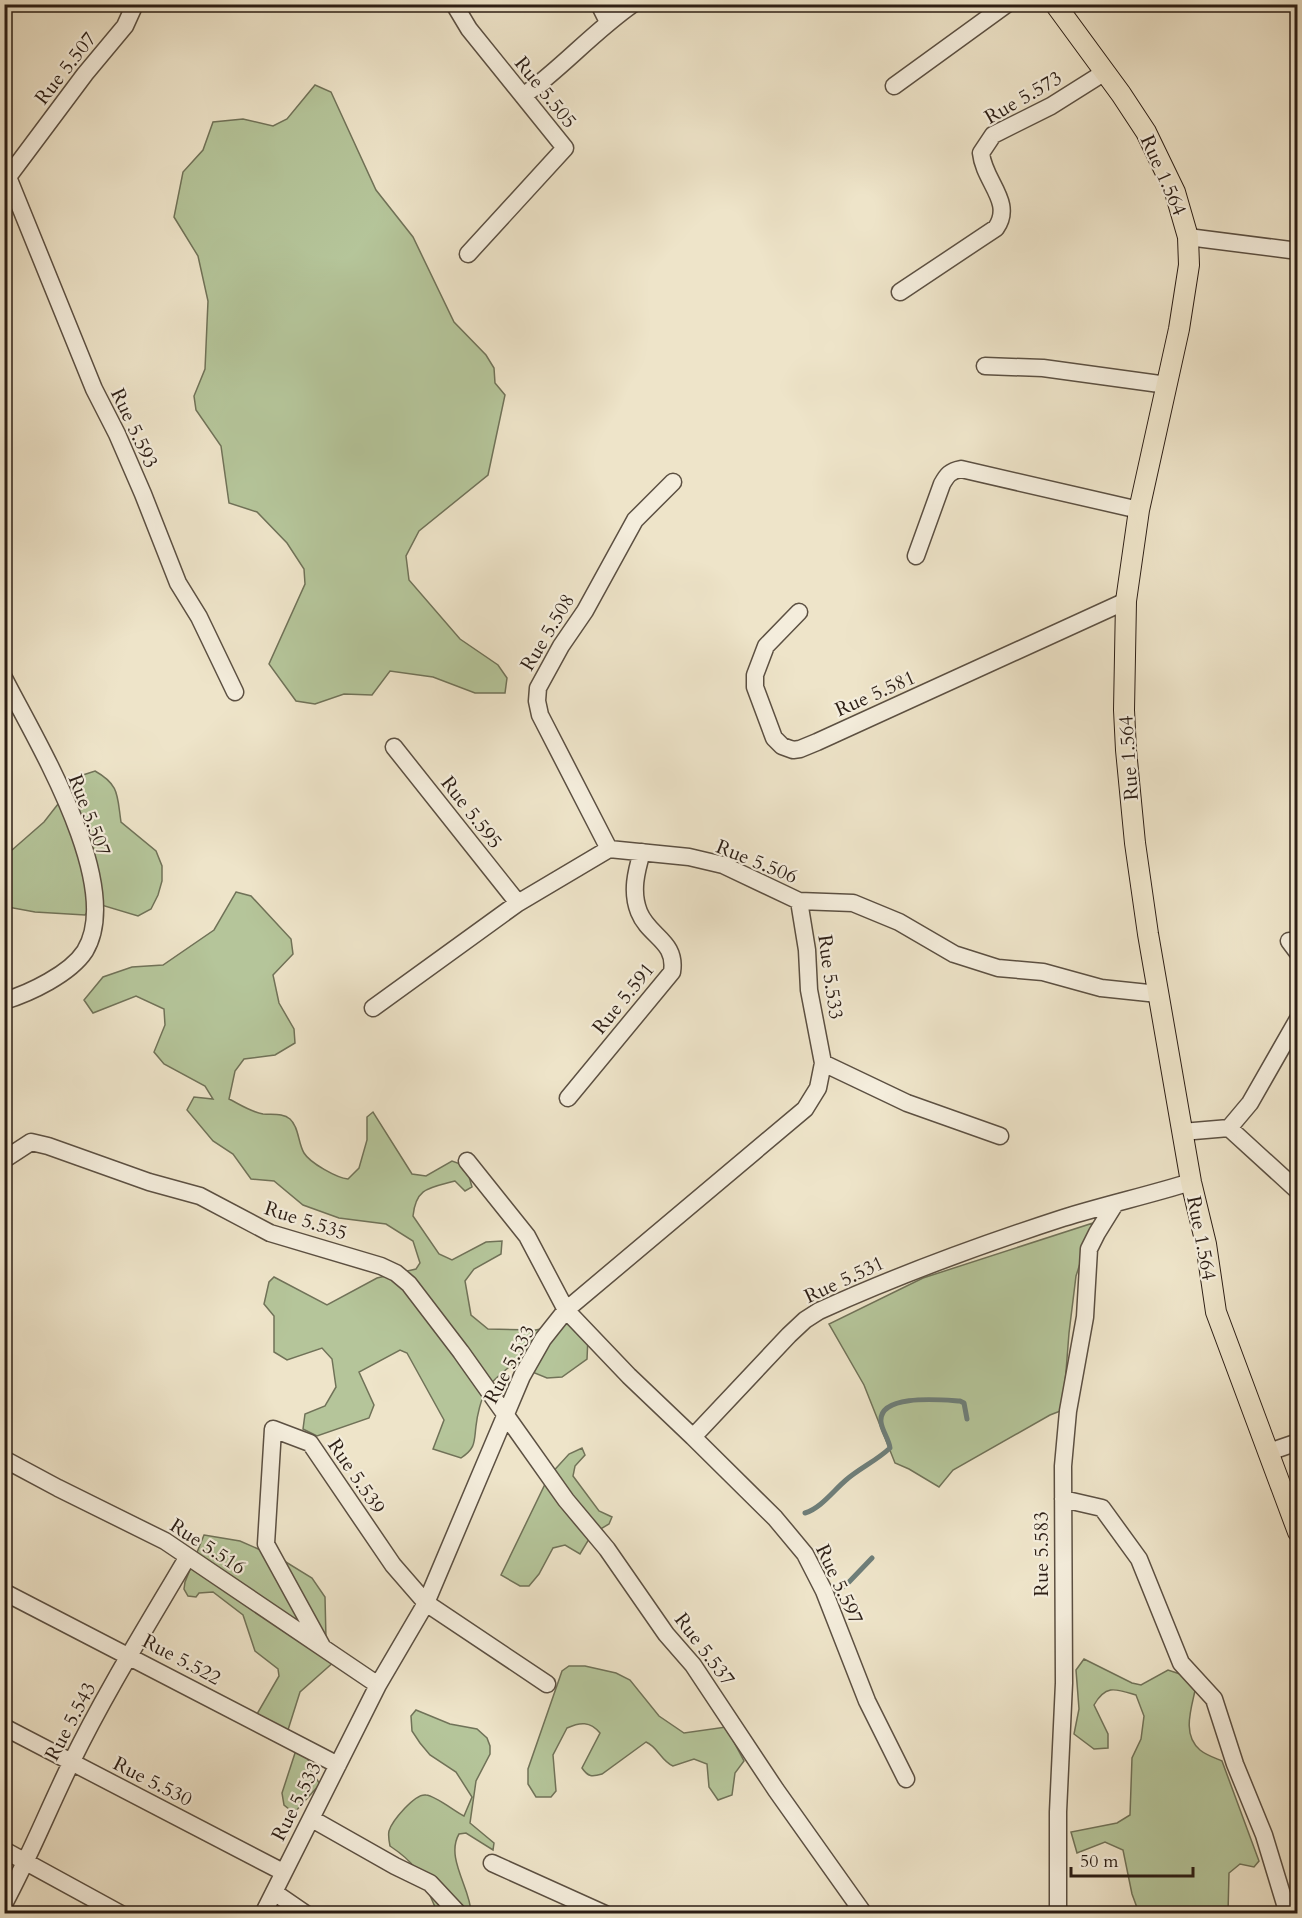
<svg xmlns="http://www.w3.org/2000/svg" width="1302" height="1918" viewBox="0 0 1302 1918" font-family="Cardo,serif">
	<style>
		.green { fill: #b5c59a; stroke: #707258; stroke-width: 1.5 }
		.lines { fill: none; stroke-linecap: round; stroke-linejoin: round }
		.stream { stroke: #6e7e79; stroke-width: 5 }
		.minor-casing { stroke: #5c5042; stroke-width: 19 }
		.major-casing { stroke: #2c1e15; stroke-width: 22 }
		.minor { stroke: #f4eddc; stroke-width: 16 }
		.major { stroke: #eee4c9; stroke-width: 20 }
		.labels { text-anchor: middle; stroke-width: 4.5; stroke-linejoin: round; paint-order: stroke }
		.street-label { font-size: 20px; fill: #2c1e15; stroke: #f4eddc }
	</style>
	<rect width="100%" height="100%" fill="#eee4c9"/>
	<filter id="stains"><feTurbulence type="fractalNoise" baseFrequency=".00333" numOctaves="4"/><feColorMatrix values="0 0 0 0 .2 0 0 0 0 .09 0 0 0 0 .02 0 0 0 .5 -.17"/></filter>
	<radialGradient id="worn" r=".72"><stop offset=".6" stop-color="#630" stop-opacity="0"/><stop offset="1" stop-color="#630" stop-opacity=".3"/></radialGradient>
	<path class="green" d="M315 85 331 92 376 190 413 237 454 322 486 355 494 368 495 383 505 395 488 475 419 531 406 556 409 580 460 639 498 665 507 678 505 693H475L433 677 390 671 372 695 344 694 315 704 296 701 269 664 305 584 304 569 287 543 257 512 229 503 221 446 196 410 194 396 205 369 208 301 198 256 174 217 183 172 203 150 213 122 243 119 273 126 287 119Z
		M95 771C120 785 117 796 121 822L156 851 162 866V881L158 895 151 909 138 916 95 903 85 915 35 912 8 907 5 910 4 857 44 822 80 776Z
		M236 892 251 896 291 939 293 954 273 975 279 1003 294 1029 295 1043 275 1055 244 1059 235 1071 229 1099C239 1104 251 1112 263 1114 272 1115 283 1113 290 1119 299 1127 298 1143 304 1153 310 1163 337 1178 348 1179L359 1168 367 1140V1117L373 1112 412 1174 426 1176 452 1161 466 1166 472 1187 465 1191 455 1181C430 1188 416 1187 413 1216L439 1254 452 1260 486 1242 502 1241 501 1254 474 1269 465 1281 471 1315 488 1329 536 1330 566 1323 588 1337 587 1359 562 1377 547 1378 513 1364C504 1371 492 1380 486 1390 481 1399 477 1416 476 1426 474 1442 476 1448 461 1458L433 1449 444 1420 407 1353 400 1350 359 1372 374 1405 369 1418 317 1436 303 1429 305 1414 325 1406 336 1387 332 1359 322 1348 287 1360 274 1352V1316L264 1304 269 1282 274 1277 327 1305 377 1278 416 1269 420 1263 413 1241 386 1224 339 1218 303 1205 274 1181 251 1179 233 1154 213 1141 187 1110 194 1097 213 1099 205 1086 164 1064 154 1052 165 1025 164 1009 136 996 93 1013 84 1000 103 977 132 967 163 965 214 930Z
		M1093 1223 1076 1276 1069 1333 1063 1410 1050 1415 953 1470 939 1487 909 1469 895 1463 864 1385 829 1324 923 1278Z
		M582 1448 585 1455 575 1466 573 1476 599 1511 612 1517 609 1524 592 1534 580 1554 565 1545 553 1548 539 1574 529 1586H520L501 1575 549 1476 569 1454Z
		M204 1535 240 1541 281 1559 312 1578 325 1597 326 1639 333 1646 336 1660 300 1692 287 1733 308 1754 309 1768 320 1784 294 1813 284 1805 282 1793 296 1750 269 1733 257 1714 279 1676 278 1669 255 1651 243 1615 213 1592 199 1593 196 1597 188 1596 184 1589 185 1582Z
		M1084 1659 1132 1683 1141 1685 1168 1670 1183 1675 1196 1686C1192 1707 1181 1734 1200 1750 1206 1755 1215 1758 1222 1761L1259 1861 1254 1867 1240 1864 1229 1873 1228 1913H1139L1132 1894 1123 1850 1105 1842 1077 1853 1071 1832 1117 1823 1130 1815 1132 1758 1141 1739 1144 1716 1136 1695C1116 1689 1106 1684 1094 1705L1108 1734V1748L1094 1749 1074 1734 1079 1709 1076 1670Z
		M569 1666H585L616 1673 630 1680 659 1716 684 1733 726 1727 744 1761 735 1773 732 1795 718 1800 709 1787 707 1764 694 1759 673 1766C661 1761 658 1747 646 1742L602 1774C592 1777 588 1777 582 1768L600 1733C590 1721 580 1722 567 1728L553 1755 556 1791 551 1797H536L528 1784V1769L562 1671Z
		M416 1710 450 1724 477 1729 487 1738 490 1746V1754L476 1781 470 1823 494 1843 493 1850 466 1833 459 1834C445 1858 471 1889 471 1913H442L436 1909C422 1878 420 1866 390 1846 389 1841 388 1835 389 1831 392 1821 415 1793 426 1795 436 1796 454 1811 464 1816L472 1797 456 1772 430 1755 420 1743 412 1731 411 1716Z"/>
	<g class="lines">
		<path class="stream" d="M805 1513C821 1508 833 1491 846 1480 860 1468 876 1461 890 1448 889 1439 882 1431 881 1422 878 1393 943 1400 960 1401L964 1403 967 1419
			M833 1595 849 1582 872 1558"/>
		<defs>
			<path id="minor" d="M454 4 469 29 565 148 468 254
				M599 4 608 22
				M894 86 1007 4
				M523 96C562 68 593 32 633 4
				M8 177 94 389 117 434 143 494 178 583 199 617 235 692
				M4 183 9 180 8 177 85 74 125 26 135 4
				M1188 237 1298 251
				M900 292 996 228C1014 202 984 182 981 153L993 135 1051 106 1105 72
				M985 366 1043 368 1167 385
				M916 556 942 484C947 475 950 471 961 469L1139 510
				M799 612 766 646 755 675V687L774 738 782 746 793 750 800 749 817 742 1126 601
				M4 678C35 739 125 885 85 951 70 974 30 993 4 1001
				M394 747 518 903
				M609 849 540 715 537 701 538 688 561 646 585 611 635 520 673 482
				M1289 941 1298 953
				M373 1008 518 903 609 849 689 857 723 865 799 901 853 903 899 922 954 954 998 968 1043 972 1101 988 1158 994
				M823 1063 907 1103 1000 1136
				M568 1098 672 972C677 941 649 937 639 912 631 892 636 872 642 852
				M1229 1128 1250 1103 1298 1019
				M1182 1132 1229 1128 1298 1191
				M4 1157H8L31 1142 48 1146 149 1182 200 1196 270 1233 381 1266 396 1273 409 1284 461 1352 566 1500 607 1549 666 1634 693 1665 776 1790 864 1914
				M467 1161 527 1236 566 1310 629 1376 693 1437 789 1335 805 1320 819 1311C898 1275 980 1245 1063 1218 1105 1205 1149 1195 1191 1182
				M693 1437 775 1518 805 1554 824 1591 867 1701 906 1779
				M1269 1452 1298 1442
				M4 1459 58 1488 165 1541 378 1685
				M1063 1499 1102 1508 1139 1559 1181 1663 1214 1699 1235 1764 1264 1835 1288 1914
				M4 1592 338 1765
				M323 1648 266 1544 273 1429 310 1443 393 1565 426 1603 547 1684
				M4 1727 283 1872
				M312 1819 395 1866 430 1883 459 1914
				M4 1850 121 1914
				M492 1863 605 1914
				M274 1892 306 1914
				M4 1904C29 1858 48 1810 71 1763 104 1695 145 1629 184 1563
				M263 1914 378 1685 426 1603 522 1376 543 1339 566 1310 805 1109 818 1088 823 1063 809 990 807 950 799 901
				M1058 1914V1812L1064 1683 1063 1466 1068 1411 1085 1317 1089 1249 1097 1233 1115 1204"/>
			<path id="major" d="M1055 4 1121 94 1146 132 1175 192 1188 237 1189 265 1179 329 1139 510 1126 601 1124 710 1126 750 1135 843 1148 934 1191 1182 1206 1244 1216 1312 1298 1532"/>
		</defs>
		<use href="#minor" class="minor-casing"/>
		<use href="#major" class="major-casing"/>
		<use href="#minor" class="minor"/>
		<use href="#major" class="major"/>
	</g>
	<g class="labels">
		<g class="street-label">
			<text transform="translate(65 68) rotate(-52)" y="7">Rue 5.507</text>
			<text transform="translate(546 92) rotate(51)" y="7">Rue 5.505</text>
			<text transform="translate(1023 97) rotate(-30)" y="7">Rue 5.573</text>
			<text transform="translate(1164 175) rotate(66)" y="7">Rue 1.564</text>
			<text transform="translate(135 428) rotate(65)" y="7">Rue 5.593</text>
			<text transform="translate(547 632) rotate(-59)" y="7">Rue 5.508</text>
			<text transform="translate(875 693) rotate(-24)" y="7">Rue 5.581</text>
			<text transform="translate(1128 758) rotate(-94)" y="7">Rue 1.564</text>
			<text transform="translate(472 812) rotate(52)" y="7">Rue 5.595</text>
			<text transform="translate(90 815) rotate(69)" y="7">Rue 5.507</text>
			<text transform="translate(757 861) rotate(22)" y="7">Rue 5.506</text>
			<text transform="translate(831 977) rotate(82)" y="7">Rue 5.533</text>
			<text transform="translate(623 998) rotate(-51)" y="7">Rue 5.591</text>
			<text transform="translate(306 1220) rotate(18)" y="7">Rue 5.535</text>
			<text transform="translate(1202 1238) rotate(79)" y="7">Rue 1.564</text>
			<text transform="translate(844 1279) rotate(-25)" y="7">Rue 5.531</text>
			<text transform="translate(509 1364) rotate(-62)" y="7">Rue 5.533</text>
			<text transform="translate(357 1476) rotate(56)" y="7">Rue 5.539</text>
			<text transform="translate(208 1546) rotate(33)" y="7">Rue 5.516</text>
			<text transform="translate(1041 1554) rotate(-90)" y="7">Rue 5.583</text>
			<text transform="translate(840 1584) rotate(65)" y="7">Rue 5.597</text>
			<text transform="translate(705 1649) rotate(53)" y="7">Rue 5.537</text>
			<text transform="translate(182 1659) rotate(28)" y="7">Rue 5.522</text>
			<text transform="translate(70 1721) rotate(-62)" y="7">Rue 5.543</text>
			<text transform="translate(153 1781) rotate(27)" y="7">Rue 5.530</text>
			<text transform="translate(296 1801) rotate(-63)" y="7">Rue 5.533</text>
		</g>
	</g>
	<rect width="1302" height="1918" fill="none" stroke="#eee4c9" stroke-width="24"/>
	<rect x="6" y="6" width="1290" height="1906" fill="none" stroke="#2c1e15" stroke-width="3"/>
	<rect x="12" y="12" width="1278" height="1894" fill="none" stroke="#2c1e15" stroke-width="1.5"/>
	<path d="M1071 1867v9h122v-9" fill="none" stroke="#2c1e15" stroke-width="3"/>
	<text x="1080" y="1867" font-size="18" fill="#2c1e15" stroke="#f4eddc" stroke-width="4.5" paint-order="stroke">50 m</text>
	<rect width="100%" height="100%" filter="url(#stains)"/>
	<rect width="100%" height="100%" fill="url(#worn)"/>
</svg>
